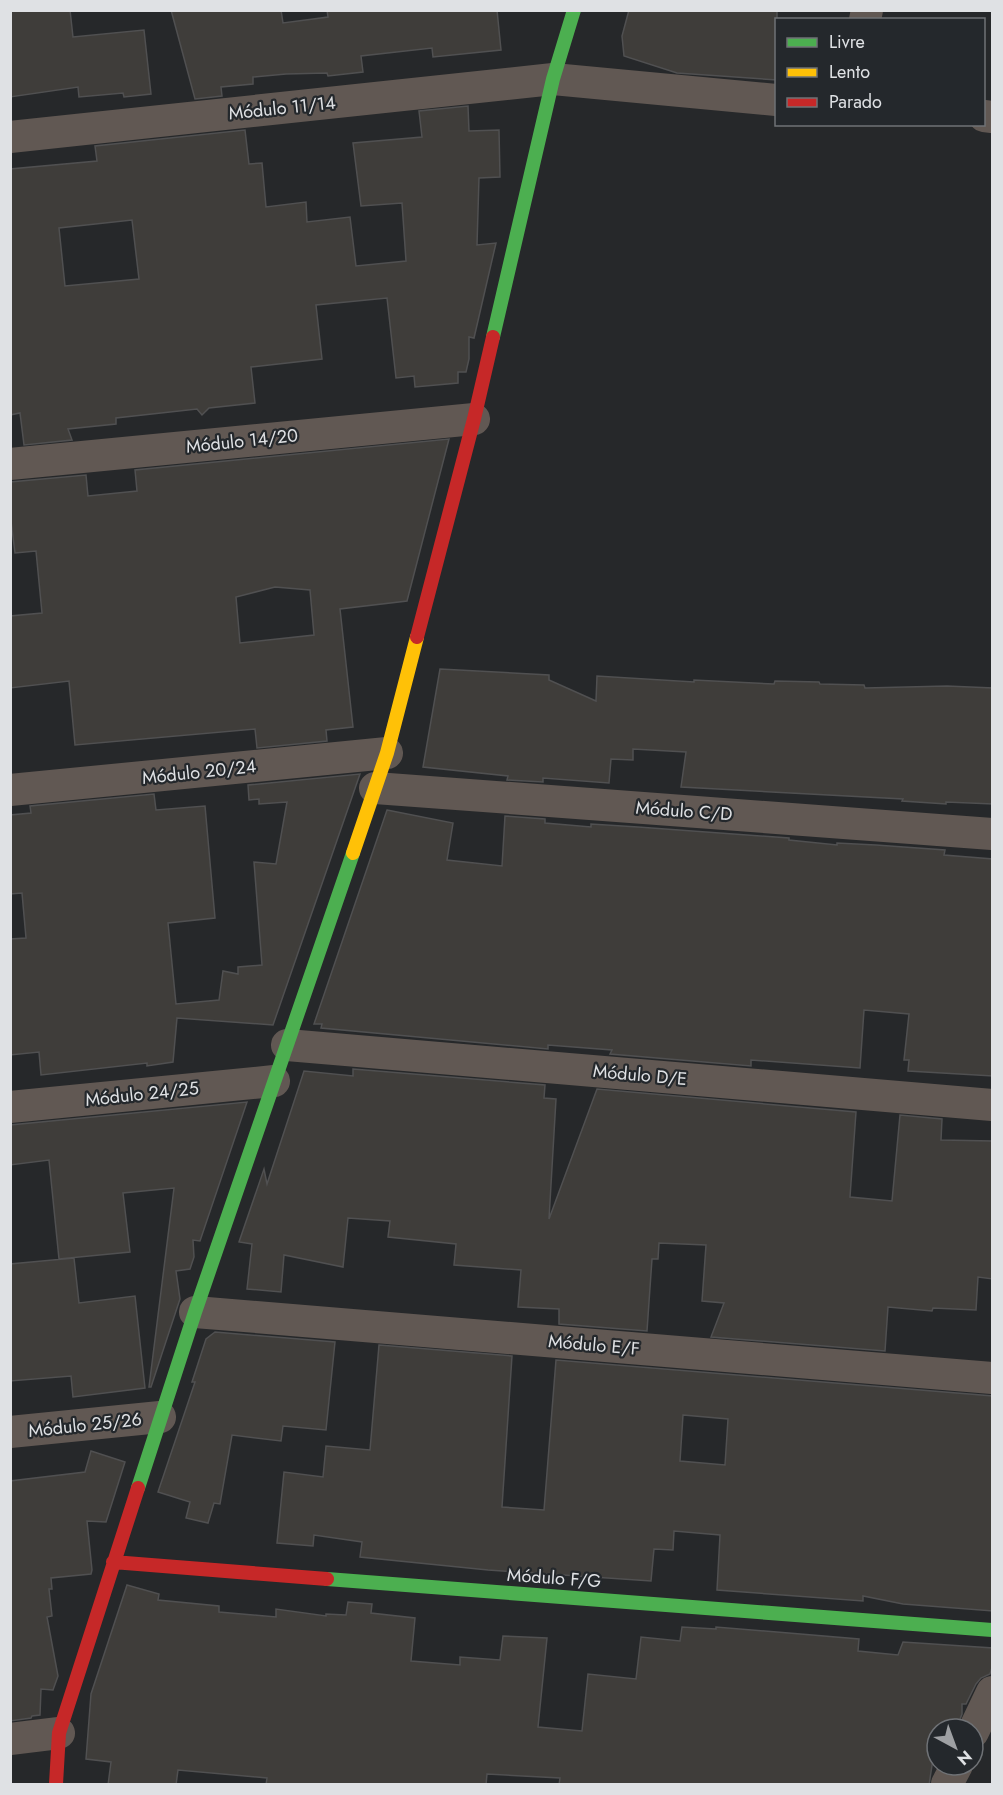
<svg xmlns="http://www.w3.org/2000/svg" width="1003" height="1795" viewBox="0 0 1003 1795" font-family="Jost,sans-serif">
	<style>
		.building { fill: #3f3d3a; stroke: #505051; stroke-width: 1.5; fill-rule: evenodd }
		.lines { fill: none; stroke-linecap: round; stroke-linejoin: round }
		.street { stroke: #615853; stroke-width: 32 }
		.fast { stroke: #4caf50; stroke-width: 14 }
		.slow { stroke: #ffc107; stroke-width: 14 }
		.jam { stroke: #c62828; stroke-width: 14 }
		.labels { text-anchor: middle; stroke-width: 4.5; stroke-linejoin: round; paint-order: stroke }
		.street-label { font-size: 18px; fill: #dfe1e4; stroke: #24282c }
	</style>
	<rect width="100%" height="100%" fill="#26282a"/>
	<path class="building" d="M10 10H70L73 37 144 30 151 94 124 97 123 93 79 97 78 87 10 97Z
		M171 10H281L283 23 328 17 327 10H497L501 50 433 57 432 48 361 56 363 72 328 76 327 73 286 74 253 77V84L221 87 222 96 195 99Z
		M629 10H777V80L677 73 624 56 622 36Z
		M468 106 469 131 499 130 500 177 479 178 477 245 496 243 474 338 469 337V359L466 372H458V383L415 387 414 376 396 378 387 298 316 305 322 359 251 367 255 403 209 408 202 415 197 409 116 418V424L68 429 72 440 24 445 20 413 10 415V169L97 161 95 146 245 130 249 164 262 163 266 207 306 202 307 222 350 217 356 266 406 261 402 203 361 206 353 143 422 137 419 111ZM132 220 139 279 65 286 59 228Z
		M449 439 407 601 340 609 353 727 326 730 327 741 257 748 255 729 75 745 69 681 10 688V616L42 613 36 551 15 553 10 513V482L86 475 88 496 137 491 135 470ZM275 587 310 590 314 635 240 643 236 597Z
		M440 669 549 675V680L596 701 597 676 694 682V680L774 684 775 681 819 682 820 684 864 685 865 688 947 686 993 688V804L946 802V804L902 801 903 799 681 787 686 752 633 749V760L611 759 609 783 543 778V782L507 780 508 776 423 767Z
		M360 774 273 1025 177 1018 173 1062 147 1066V1063L41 1075 39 1052 10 1055V939L26 938 22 893 10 894V815L31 813 30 806 154 794 156 810 205 806 215 918 168 923 176 1004 219 1000 223 971 238 974V967L262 965 254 862 276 864 287 802 259 804V799L249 800 248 785Z
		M387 810 453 823 447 860 502 866 505 816 545 819V823L591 827V824L638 827 789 838V840L837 845V843L876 845 945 850 944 855 993 859V1076L908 1071 909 1060H904L909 1014 864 1010 860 1068 751 1060V1066L610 1054 612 1050 548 1045V1049L321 1028 322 1024H314Z
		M353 1069 545 1085 544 1098 556 1099 549 1219 597 1089 856 1112 850 1197 892 1201 900 1115 942 1119 941 1140 993 1141V1279L978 1277 976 1310 933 1308 932 1311 888 1307 885 1351 711 1337 724 1303 702 1301 706 1245 659 1243 658 1259H652L647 1331 559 1324V1309L518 1307 521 1270 454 1265 456 1244 388 1237 390 1221 348 1218 343 1267 284 1255 281 1292 247 1289 252 1244 239 1242 264 1169 267 1184 304 1071 353 1076Z
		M247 1102 200 1241 193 1240 194 1257 190 1269 176 1271 180 1299 151 1387H149L174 1188 123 1193 130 1252 59 1259 49 1160 10 1165V1125Z
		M74 1258 79 1303 135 1296 145 1388 73 1397 71 1376 10 1381V1264Z
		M215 1332 335 1342 326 1430 283 1426 281 1441 232 1435 220 1504 214 1503 208 1523 186 1518 190 1502 158 1492 195 1382H192L206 1339Z
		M379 1345 512 1356 502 1507 544 1510 556 1360 993 1396V1611L903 1604 863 1596V1601L717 1590 720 1535 674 1531 673 1550 654 1549 651 1581 488 1570 360 1557 362 1542 314 1535 313 1546 277 1543 284 1472 323 1477 326 1446 370 1450ZM683 1415 728 1419 725 1465 680 1461Z
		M91 1451 125 1462 106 1522 87 1521 92 1570 91 1574 51 1578 52 1589H49L52 1616 47 1617 58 1676 53 1690 41 1689 40 1715 32 1716 31 1718 10 1721V1481L85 1472Z
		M127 1585 159 1594 158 1600 219 1606V1612L276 1617V1609L326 1616V1614L346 1615 348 1602 372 1604 371 1613 415 1618 411 1661 460 1665V1657L500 1660 503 1636 547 1638 538 1727 582 1731 588 1674 636 1679 641 1637 680 1641 682 1627 716 1629V1627L859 1639 858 1651 898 1655 903 1642 993 1648V1664L990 1674 981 1678 976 1684 966 1704H962V1714L956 1729H937V1759H933L929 1785H559L560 1778 487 1774 486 1785H266L267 1778 178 1770 176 1785H108L111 1762 86 1759 91 1694Z"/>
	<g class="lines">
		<path class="street" d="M865 20 867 10
			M984 116 992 117
			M10 137 553 79 776 100
			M10 464 474 419
			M375 788 992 834
			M10 790 387 753
			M287 1045 992 1105
			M10 1107 274 1081
			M195 1312 992 1378
			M10 1432 160 1417
			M973 1732 992 1692
			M10 1739 59 1733
			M947 1784 957 1765"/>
		<path class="fast" d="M493 337 553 79 574 10
			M138 1488 195 1312 353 853
			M327 1579 992 1630"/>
		<path class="slow" d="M353 853 387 753 417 637"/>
		<path class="jam" d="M417 637 474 419 493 337
			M113 1562 327 1579
			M56 1784 59 1733 138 1488"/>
	</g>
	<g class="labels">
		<g class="street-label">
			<text transform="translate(282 108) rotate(-6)" y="6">Módulo 11/14</text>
			<text transform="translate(242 441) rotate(-6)" y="6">Módulo 14/20</text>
			<text transform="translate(199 772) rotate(-6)" y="6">Módulo 20/24</text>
			<text transform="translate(684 811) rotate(4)" y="6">Módulo C/D</text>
			<text transform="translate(640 1075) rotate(5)" y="6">Módulo D/E</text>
			<text transform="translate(142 1094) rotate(-6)" y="6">Módulo 24/25</text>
			<text transform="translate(594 1345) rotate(5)" y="6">Módulo E/F</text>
			<text transform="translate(85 1425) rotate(-6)" y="6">Módulo 25/26</text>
			<text transform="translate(554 1578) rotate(4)" y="6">Módulo F/G</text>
		</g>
	</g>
	<rect width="1003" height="1795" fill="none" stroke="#dfe1e4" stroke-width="24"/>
	<rect x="775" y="18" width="210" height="108" fill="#24282c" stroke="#6f7276" stroke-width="1.5"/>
	<rect x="787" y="38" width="30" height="9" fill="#4caf50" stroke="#6f7276" stroke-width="1.5"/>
	<text x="829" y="48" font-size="18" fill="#dfe1e4">Livre</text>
	<rect x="787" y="68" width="30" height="9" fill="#ffc107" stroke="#6f7276" stroke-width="1.5"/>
	<text x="829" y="78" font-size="18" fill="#dfe1e4">Lento</text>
	<rect x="787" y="98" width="30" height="9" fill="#c62828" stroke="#6f7276" stroke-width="1.5"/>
	<text x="829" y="108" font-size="18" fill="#dfe1e4">Parado</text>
	<g transform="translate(955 1747) rotate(139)"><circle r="28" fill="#24282c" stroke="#6f7276" stroke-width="1.5"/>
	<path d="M0-4.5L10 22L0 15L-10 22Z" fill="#9ea0a3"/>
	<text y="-9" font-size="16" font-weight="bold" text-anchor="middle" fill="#dfe1e4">N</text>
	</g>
</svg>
